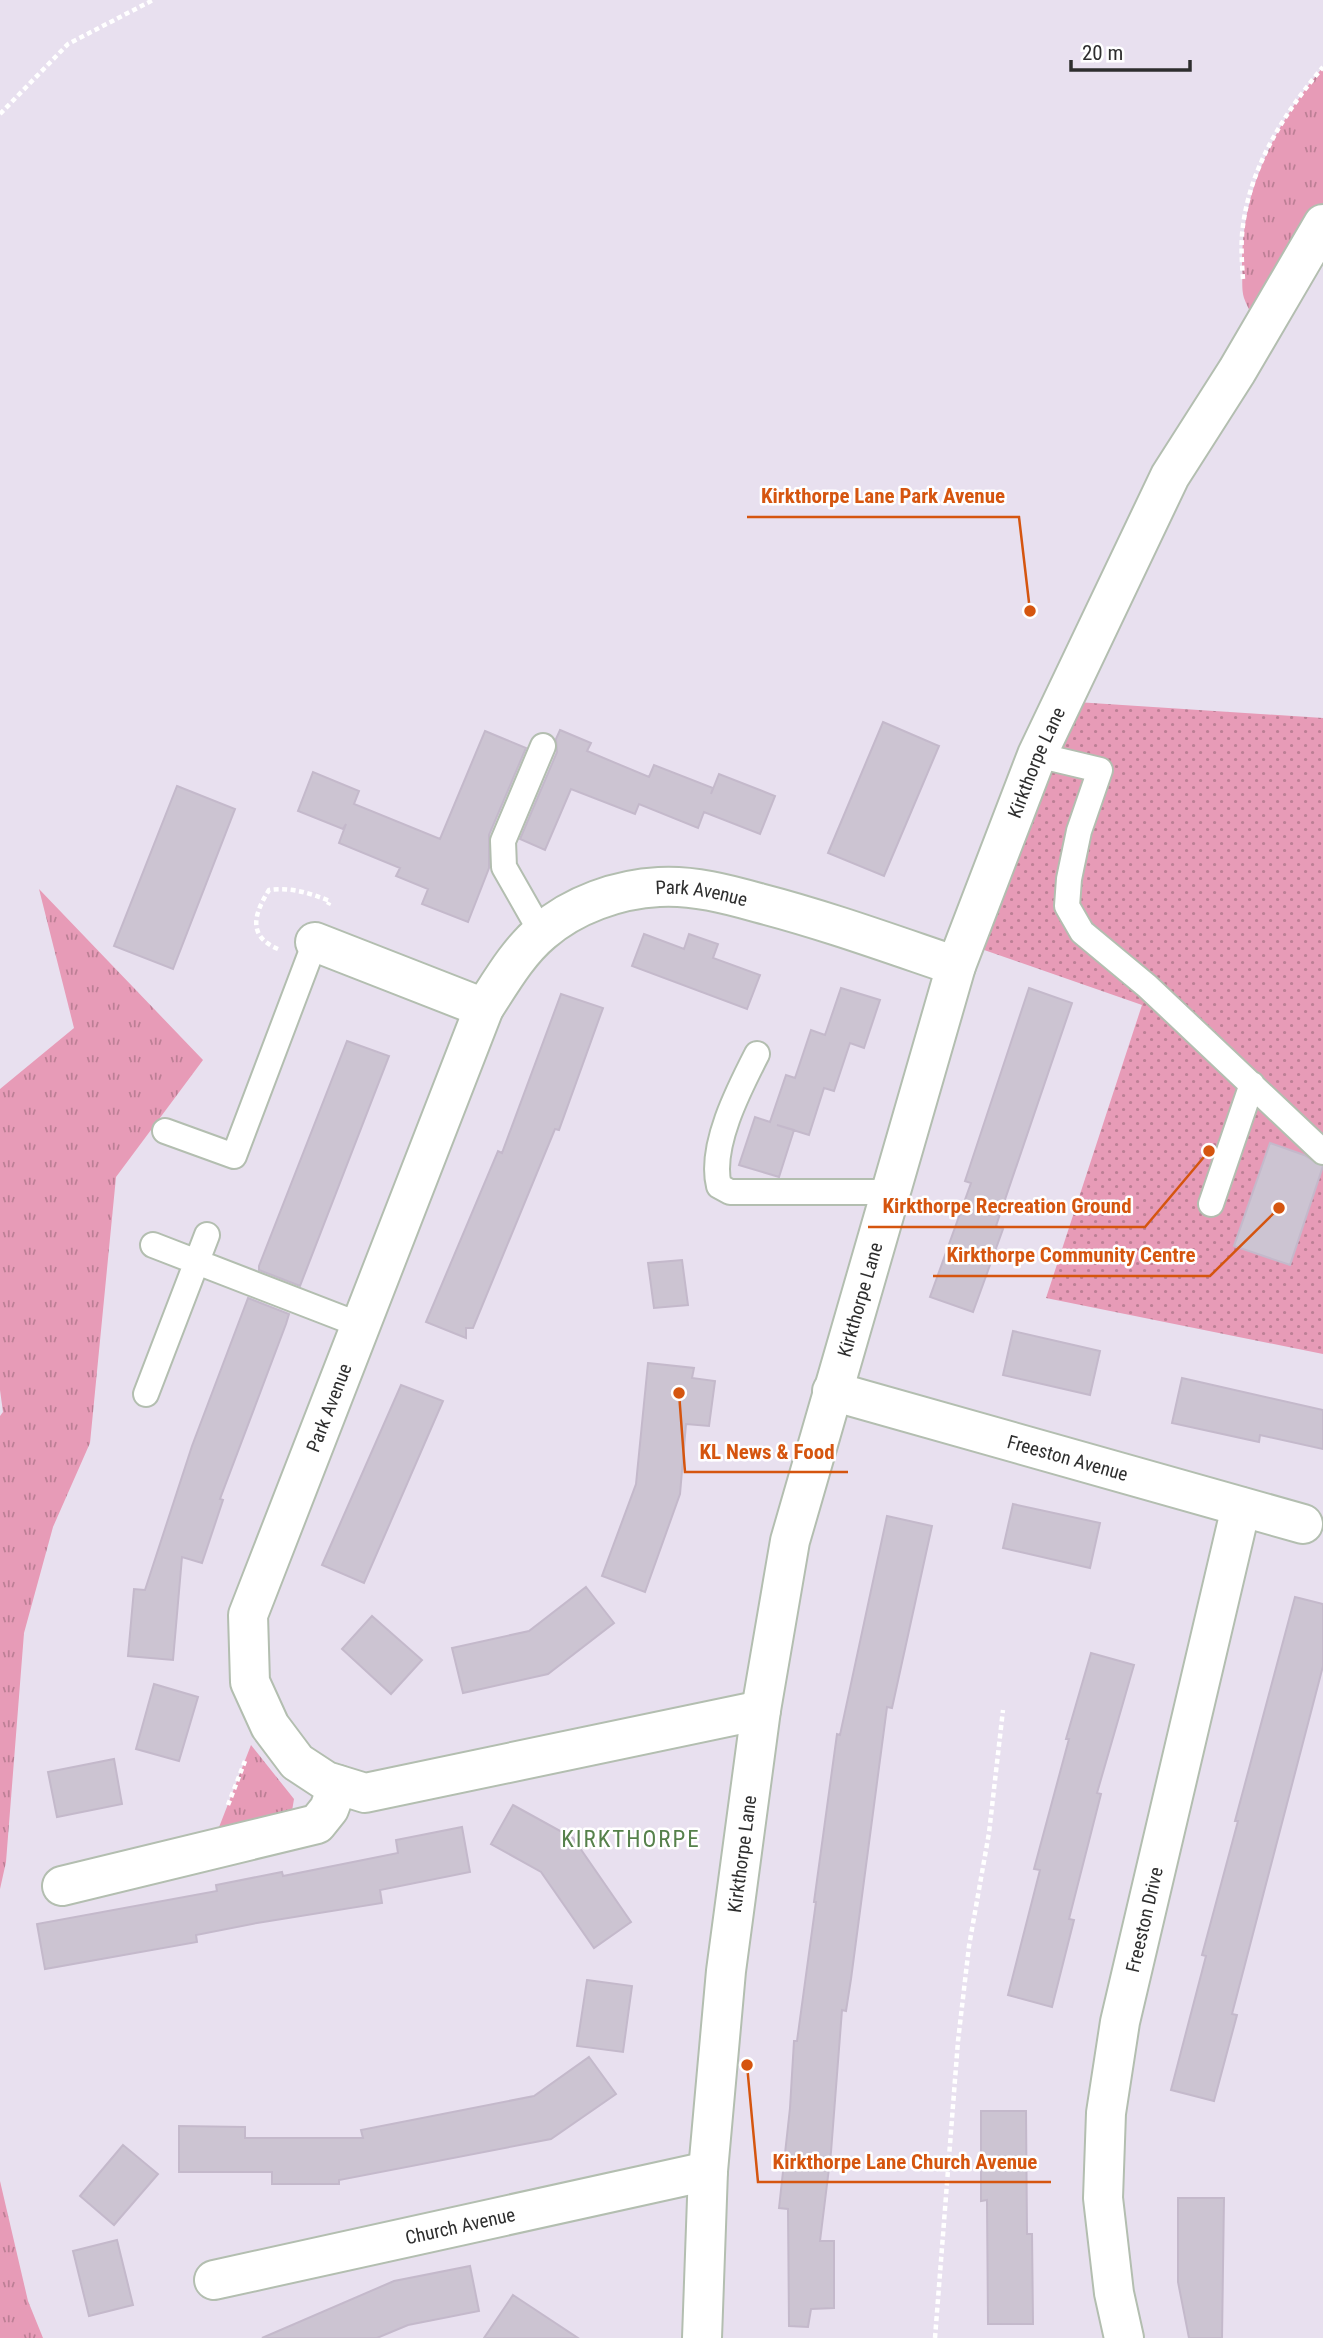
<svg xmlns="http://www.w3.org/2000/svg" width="1323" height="2338" viewBox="0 0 1323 2338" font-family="'Roboto Condensed',sans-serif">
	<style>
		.grass { fill: url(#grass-tufts) }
		.park { fill: url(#park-dots) }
		.building { fill: #ccc4d2; stroke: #c4b9cb; stroke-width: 2 }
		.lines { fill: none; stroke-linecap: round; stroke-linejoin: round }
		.lane-casing { stroke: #b3beb0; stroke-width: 28 }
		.street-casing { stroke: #b3beb0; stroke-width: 42 }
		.secondary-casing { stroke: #b3beb0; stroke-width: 42 }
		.path { stroke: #fff; stroke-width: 4.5; stroke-dasharray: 5 3.5; stroke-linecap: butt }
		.lane { stroke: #fff; stroke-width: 24 }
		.street { stroke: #fff; stroke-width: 38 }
		.secondary { stroke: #fff; stroke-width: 38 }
		.labels { text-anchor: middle; stroke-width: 5; stroke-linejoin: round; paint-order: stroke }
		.street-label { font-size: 19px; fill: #2e2e2e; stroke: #fff }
		.quarter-label { font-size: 23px; letter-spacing: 2px; fill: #56814b; stroke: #fff }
		.leader { fill: none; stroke: #d5550f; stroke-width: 2.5 }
		.callout-dot { fill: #d5550f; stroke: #fff; stroke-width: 2.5 }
		.callout-label { font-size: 21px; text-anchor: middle; font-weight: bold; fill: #d5550f; stroke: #fff; stroke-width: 5; stroke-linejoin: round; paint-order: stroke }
	</style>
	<defs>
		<pattern id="grass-tufts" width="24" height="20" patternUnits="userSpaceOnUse" patternTransform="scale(1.75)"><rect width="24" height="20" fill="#e79bb7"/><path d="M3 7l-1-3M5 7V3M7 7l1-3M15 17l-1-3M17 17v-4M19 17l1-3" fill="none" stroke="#bc7f95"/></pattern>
		<pattern id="park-dots" width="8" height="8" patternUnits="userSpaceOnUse" patternTransform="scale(1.75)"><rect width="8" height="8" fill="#e79bb7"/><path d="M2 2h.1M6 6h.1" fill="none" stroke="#bc7f95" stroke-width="1.8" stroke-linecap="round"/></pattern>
	</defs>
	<rect width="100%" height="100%" fill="#e8e0ef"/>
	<path class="grass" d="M1323 67V224L1261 332C1256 321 1248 309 1244 298 1241 289 1243 276 1242 266 1241 190 1275 124 1323 67Z
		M39 889 203 1060 116 1177 90 1443 53 1527 24 1633 6 1862 0 1889V1416L3 1412 0 1390V1089L74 1028Z
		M251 1745 294 1799 292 1811 216 1835Z
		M0 2181 28 2301 43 2338H0Z"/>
	<path class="park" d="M1061 701 1323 718V1354L1046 1298 1142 1005 964 943Z"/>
	<path class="building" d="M883 722 939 746 884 876 828 853Z
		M560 730 591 743 587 751 649 777 654 765 713 788 711 794 719 774 775 796 760 834 704 812 698 828 639 804 635 814 571 789 545 850 520 839 557 752 556 739Z
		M485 731 526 748 489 835V868L468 922 422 904 428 889 396 876 400 868 339 843 346 824 343 829 298 811 313 772 359 791 354 804 440 839Z
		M177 786 235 809 173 969 114 946Z
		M644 934 684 949 689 934 718 944 713 958 760 975 747 1009 632 966Z
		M841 988 880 1000 864 1048 850 1043 834 1091 824 1088 809 1135 777 1125 794 1130 779 1177 739 1165 755 1117 770 1122 786 1075 795 1078 811 1030 825 1035Z
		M1029 988 1072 1003 996 1226 1003 1229 973 1312 930 1297 971 1183 965 1181Z
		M561 994 603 1008 559 1130 555 1129 473 1328H466V1338L426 1322 498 1151 502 1153Z
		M347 1041 389 1056 300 1286 259 1270V1266Z
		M1270 1143 1304 1155 1323 1166 1290 1265 1234 1246Z
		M682 1260 688 1305 654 1308 648 1263Z
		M248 1298 289 1314 286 1324 220 1499 223 1500 202 1563 182 1557 173 1660 128 1656 134 1589 145 1590 192 1446Z
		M1013 1331 1100 1351 1090 1395 1003 1375Z
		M648 1363 694 1368 692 1378 715 1381 709 1426 686 1424 680 1494 645 1592 602 1576 636 1484Z
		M1182 1378 1323 1410V1449L1260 1435 1259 1442 1172 1423Z
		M401 1385 443 1401 364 1583 322 1565Z
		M1013 1504 1100 1523 1090 1568 1003 1548Z
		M887 1516 932 1526 892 1708 887 1707 851 1979 846 2011 842 2010 831 2152 820 2241H834V2308L811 2309 808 2327 789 2326 788 2209 779 2208 790 2108 794 2041H797L816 1902H814L837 1734 840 1735Z
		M586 1587 614 1623 548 1674 463 1693 452 1648 529 1631Z
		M1295 1597 1323 1604V1666L1232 2014 1237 2015 1214 2101 1171 2090 1206 1956 1202 1955 1238 1821H1235Z
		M372 1616 422 1660 391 1694 342 1649Z
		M1091 1653 1134 1665 1097 1793 1101 1794 1069 1919 1074 1920 1052 2007 1008 1995 1040 1870 1034 1869 1069 1739H1066Z
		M154 1684 198 1697 179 1761 136 1749Z
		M114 1759 122 1804 57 1817 48 1772Z
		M513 1805 573 1838 631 1922 594 1948 541 1872 491 1844Z
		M462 1827 470 1872 380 1890 382 1903 257 1923 196 1935 197 1942 45 1969 37 1924 217 1891 216 1885 282 1872 283 1876 398 1853 396 1840Z
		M587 1980 632 1986 623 2052 577 2046Z
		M589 2057 616 2094 551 2139 339 2180V2184H272V2172H179V2126L245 2127V2138H363L361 2130 534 2096Z
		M981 2111H1026L1027 2234H1032L1033 2324H988L987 2200 981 2201Z
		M123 2145 158 2174 114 2225 80 2196Z
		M1178 2198H1224L1222 2338H1189L1178 2282Z
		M117 2240 133 2305 89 2316 73 2251Z
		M470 2266 479 2311 408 2325 377 2338H262L394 2281Z
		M513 2295 578 2338H484Z"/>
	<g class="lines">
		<defs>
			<path id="lane" d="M1037 755 1100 770 1079 831 1069 879 1067 906 1082 932 1147 986 1323 1152
				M541 932 504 867 503 841 543 746
				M757 1054C739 1089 709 1147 719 1186L730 1192H890
				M165 1131 234 1156 315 942
				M1211 1204 1252 1084
				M153 1245 360 1325
				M146 1394 207 1235"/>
			<g id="street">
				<path d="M315 942 484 1008"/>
				<path id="s1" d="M832 1391 1303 1524"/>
				<path id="s2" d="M761 1710 365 1793 326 1781 297 1762 270 1726 250 1682 248 1615 484 1008C501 982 518 952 542 932 573 905 618 889 659 887 693 885 727 894 759 903 825 920 891 944 956 966"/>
				<path d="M62 1886 317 1824 329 1809 338 1785"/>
				<path id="s3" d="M214 2280 708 2171"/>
				<path id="s4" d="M1124 2338 1114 2293 1103 2198 1106 2113 1120 2022 1241 1507"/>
			</g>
			<g id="secondary">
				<path id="s5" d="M702 2338 708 2171 726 1971 761 1710 790 1541 956 966 1037 755 1170 476 1237 371 1323 224"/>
			</g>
		</defs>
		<use href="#lane" class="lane-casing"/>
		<use href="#street" class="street-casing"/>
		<use href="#secondary" class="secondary-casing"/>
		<path class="path" d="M0 114 68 44 153 0
			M1243 279C1242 265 1241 250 1242 235 1247 172 1283 114 1323 67
			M278 949C247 936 254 914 269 890 291 887 309 893 330 901L328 905
			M228 1805 245 1761
			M935 2338 958 2041 969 1946 989 1833 1003 1710"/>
		<use href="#lane" class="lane"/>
		<use href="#street" class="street"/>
		<use href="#secondary" class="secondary"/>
	</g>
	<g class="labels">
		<g class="street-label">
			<text dy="7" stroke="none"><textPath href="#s5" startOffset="1620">Kirkthorpe Lane</textPath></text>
			<text dy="7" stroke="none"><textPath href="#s2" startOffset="1558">Park Avenue</textPath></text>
			<text dy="7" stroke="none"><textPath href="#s5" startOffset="1054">Kirkthorpe Lane</textPath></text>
			<text dy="7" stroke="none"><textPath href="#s2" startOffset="863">Park Avenue</textPath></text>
			<text dy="7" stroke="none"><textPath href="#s1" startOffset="245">Freeston Avenue</textPath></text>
			<text dy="7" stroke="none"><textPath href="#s5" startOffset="486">Kirkthorpe Lane</textPath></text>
			<text dy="7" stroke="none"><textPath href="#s4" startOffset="424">Freeston Drive</textPath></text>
			<text dy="7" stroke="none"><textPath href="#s3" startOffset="252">Church Avenue</textPath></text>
		</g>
		<g class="quarter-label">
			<text x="631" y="1847">KIRKTHORPE</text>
		</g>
	</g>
	<path class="leader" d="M1030 611L1019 517H747M1209 1151L1145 1227H868M1279 1208L1210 1276H933M679 1393L685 1472H848M747 2065L758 2182H1051"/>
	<g class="callout-dot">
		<circle cx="1030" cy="611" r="7"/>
		<circle cx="1209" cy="1151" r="7"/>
		<circle cx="1279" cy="1208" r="7"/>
		<circle cx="679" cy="1393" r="7"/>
		<circle cx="747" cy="2065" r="7"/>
	</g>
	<g class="callout-label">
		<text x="883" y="503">Kirkthorpe Lane Park Avenue</text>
		<text x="1007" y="1213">Kirkthorpe Recreation Ground</text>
		<text x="1071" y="1262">Kirkthorpe Community Centre</text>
		<text x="767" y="1459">KL News &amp; Food</text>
		<text x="905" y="2169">Kirkthorpe Lane Church Avenue</text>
	</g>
	<path d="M1071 60v10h119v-10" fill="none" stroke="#2e2e2e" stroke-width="3.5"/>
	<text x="1082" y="60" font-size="21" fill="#2e2e2e" stroke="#ffffff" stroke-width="5" paint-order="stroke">20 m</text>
</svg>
